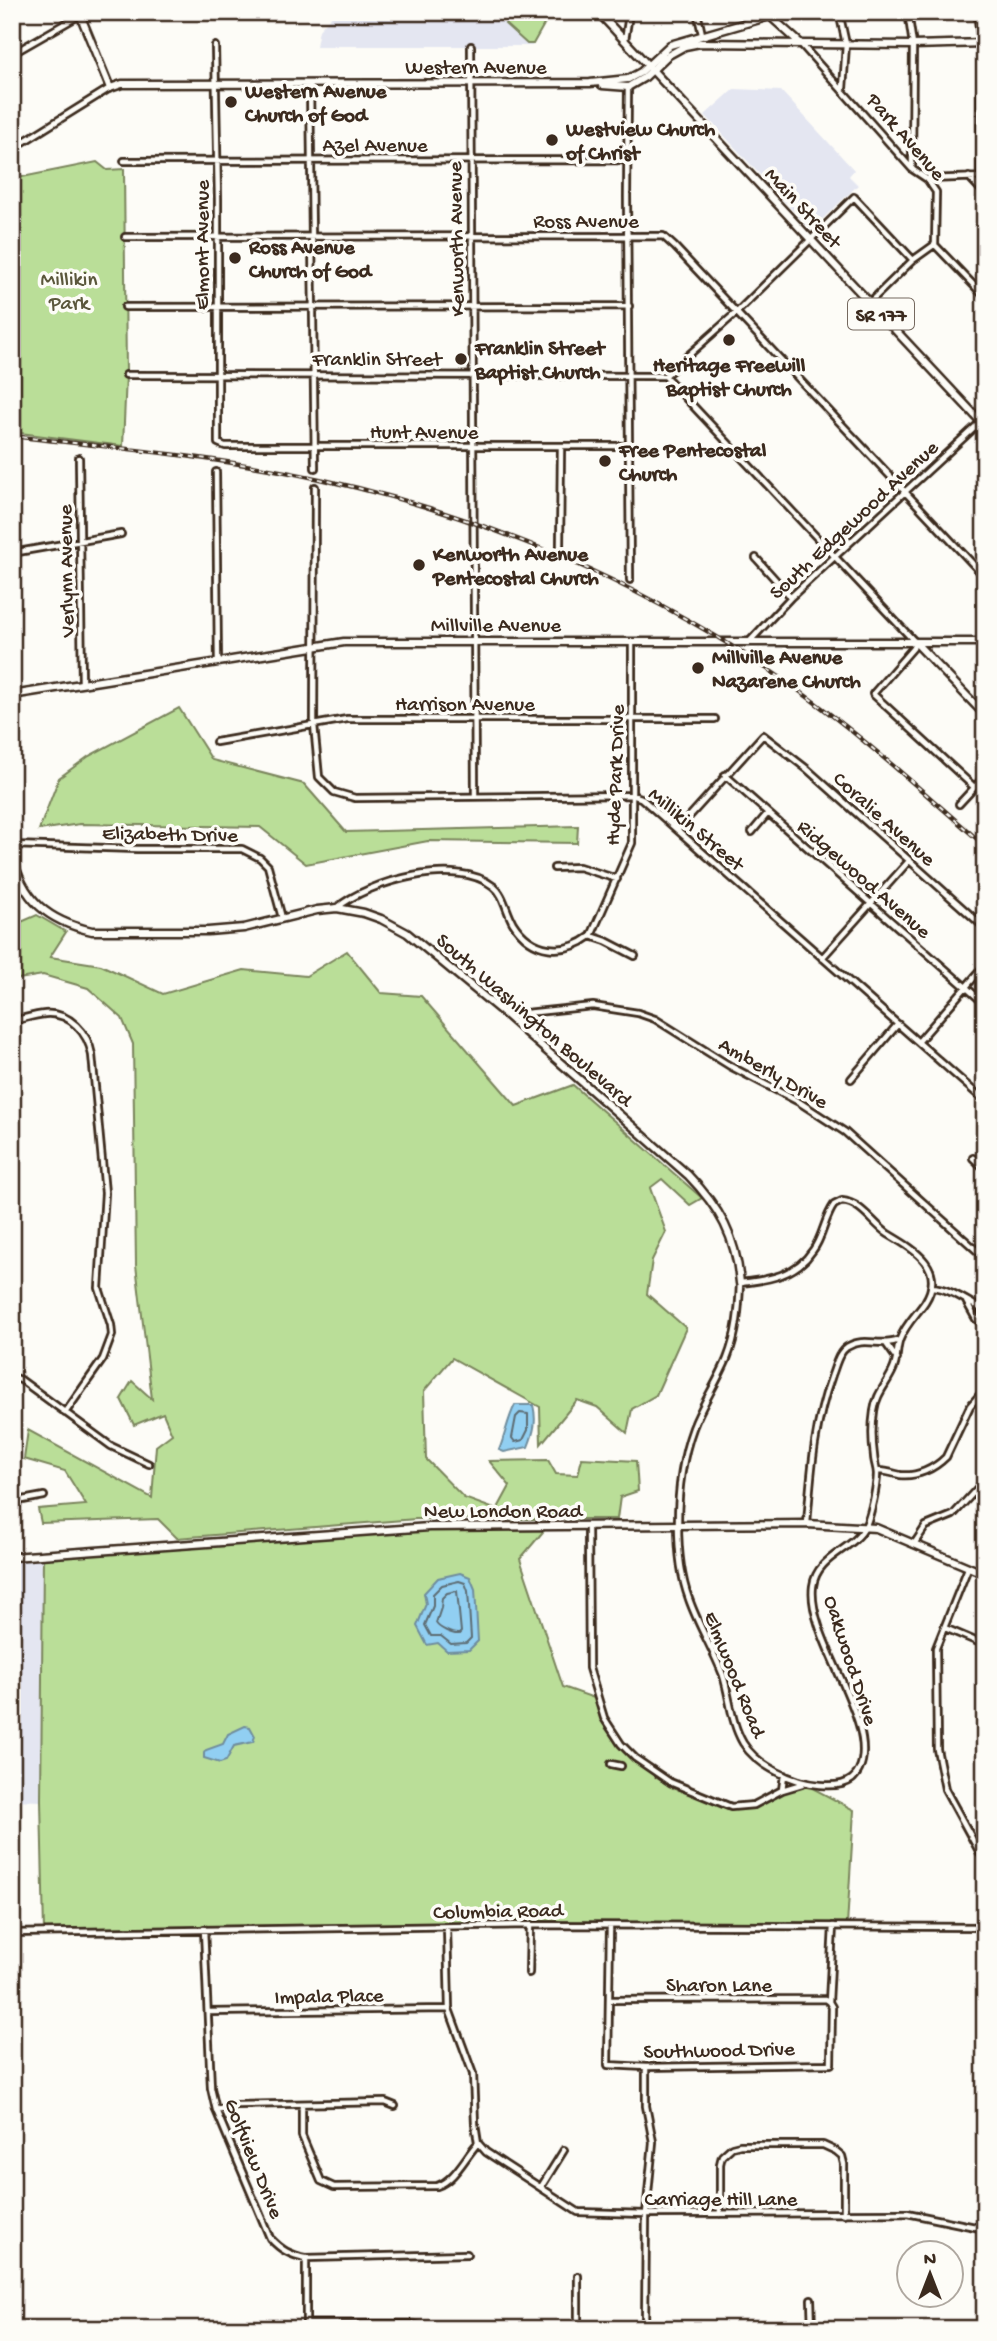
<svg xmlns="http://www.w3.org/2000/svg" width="997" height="2341" viewBox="0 0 997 2341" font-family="'Gochi Hand',sans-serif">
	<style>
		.built { fill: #e4e6f1 }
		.green { fill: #bade98; stroke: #7a845b; stroke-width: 2 }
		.water { fill: #91cff2; stroke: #6f8d9d; stroke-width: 2 }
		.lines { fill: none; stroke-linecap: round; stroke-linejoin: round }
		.shore { stroke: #5d6c73; stroke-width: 2 }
		.street-casing { stroke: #3b2a1e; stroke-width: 10 }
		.secondary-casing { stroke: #3b2a1e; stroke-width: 11 }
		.primary-casing { stroke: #3b2a1e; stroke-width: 11 }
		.street { stroke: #fdfcf7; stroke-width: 4.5 }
		.secondary { stroke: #fdfcf7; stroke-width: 6 }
		.primary { stroke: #fdfcf7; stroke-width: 6 }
		.rail-casing { stroke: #3b2a1e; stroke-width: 4.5 }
		.rail { stroke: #fdfcf7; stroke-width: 2; stroke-dasharray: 5; stroke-linecap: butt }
		.poi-dot { fill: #3b2a1e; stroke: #fdfcf7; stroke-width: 2.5 }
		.labels { text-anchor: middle; stroke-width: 7; stroke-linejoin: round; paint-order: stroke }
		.shield { fill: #fdfcf7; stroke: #75695f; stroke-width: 2 }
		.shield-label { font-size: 19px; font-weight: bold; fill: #3b2a1e }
		.street-label { font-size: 21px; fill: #3b2a1e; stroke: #fdfcf7 }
		.poi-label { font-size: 21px; font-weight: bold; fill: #3b2a1e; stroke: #fdfcf7; text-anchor: start }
		.park-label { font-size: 21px; fill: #5b573c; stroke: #fdfcf7 }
	</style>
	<rect width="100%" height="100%" fill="#fdfcf7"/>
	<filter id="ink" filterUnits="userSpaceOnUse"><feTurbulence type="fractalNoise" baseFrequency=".0143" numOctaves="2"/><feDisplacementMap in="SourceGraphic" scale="14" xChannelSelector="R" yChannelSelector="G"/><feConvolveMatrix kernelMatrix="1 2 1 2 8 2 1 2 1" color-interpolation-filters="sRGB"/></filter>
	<g filter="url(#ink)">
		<path class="built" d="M335 12H551L532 46H316L319 30Z
			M734 89 781 91 854 170 849 176 858 185 811 230 705 115Z
			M43 1555 41 1801 12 1800V1557Z"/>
		<path class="green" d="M517 12H551L533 44H527L505 24Z
			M97 162 107 170 124 169 126 375 123 446 12 432V179Z
			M179 708 212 760 304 784 346 832 578 826 577 843 428 841 306 864 260 827 80 824 39 830 59 778 89 756Z
			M37 915 66 932 50 957 101 965 163 994 244 970 306 976 347 951 381 993 421 996 516 1106 573 1085 702 1198 690 1205 662 1179 650 1188 666 1232 652 1260 647 1294 686 1328 656 1395 632 1409 627 1433 597 1407 577 1400 541 1444 540 1407 452 1358 424 1391 426 1459 464 1498 497 1510 510 1486 489 1461 548 1460 556 1474 578 1475 582 1458 636 1461 638 1491 620 1497 617 1519H416L177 1538 158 1519 41 1523 38 1509 86 1505 65 1471 24 1459 28 1430 152 1498 156 1446 172 1434 163 1413 134 1425 121 1399 132 1381 152 1399 136 1265 133 1044 122 1018 88 988 43 975 12 980V926Z
			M547 1527 520 1559 563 1687 597 1699C617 1752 651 1774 701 1795 710 1799 722 1806 732 1807 751 1810 765 1797 782 1790 789 1787 796 1785 803 1783L854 1810 847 1926H610L44 1932 41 1801 43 1555 378 1529Z"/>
		<path class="water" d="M515 1405H533C537 1421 534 1432 528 1447L504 1452 499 1450C505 1436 508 1418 515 1405Z
			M460 1573 470 1577 475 1589 478 1641 469 1650 447 1651 438 1643 427 1645 417 1626 426 1604 424 1593 438 1578Z
			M245 1726 250 1727 255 1736 253 1742 234 1746 226 1761 220 1763 204 1758V1753L206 1750 223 1744 228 1734Z"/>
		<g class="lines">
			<path class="shore" d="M520 1413 528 1414V1430L523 1440 515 1442 512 1438 516 1417Z
				M459 1581 465 1583 468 1591 471 1638 466 1643 451 1644 441 1636H431L425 1625 433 1606V1594L442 1585Z
				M457 1591 461 1632 459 1634C453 1635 438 1628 436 1623L441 1608 442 1598 447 1593Z"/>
			<defs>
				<path id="street" d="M624 12 628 21 625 40
					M697 12 702 34
					M769 12 770 16 787 12
					M839 12 846 44 843 89
					M908 12 913 45 912 168
					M977 12 981 43V177
					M800 43 912 169 927 179 936 192 935 245 985 297
					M215 46 218 199V443L225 446H630
					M471 46 475 796
					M12 54 80 15
					M310 84 315 468
					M628 87 627 196 630 580
					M12 149 110 88
					M124 161 627 160
					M969 177 985 194
					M927 179 985 177
					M125 237 663 236 675 247 985 577
					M870 302 913 260 934 245
					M125 307 629 306
					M126 375 665 376 915 642 913 648 873 694 974 787
					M665 376 737 312 854 197 913 260
					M79 458 82 684
					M216 472 218 662
					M315 487 314 725 319 777 334 792 355 798 632 795 641 798 985 1101
					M560 548 561 447
					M12 553 121 534
					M756 558 791 597
					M750 641 791 597 985 418
					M216 742 347 719H715
					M725 775 985 1004
					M959 804 985 776
					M678 829 763 735 807 769 985 928
					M752 832 768 813
					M12 845 137 849H242L260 858 268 866 282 918
					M554 868 579 867 617 879
					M337 908C368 881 458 857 493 886 504 894 506 911 513 923 532 953 564 956 591 936L632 843V642
					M591 936 606 941 635 956
					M822 958 909 861
					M507 1015 593 1006 638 1013 655 1019 730 1066 799 1102 845 1132 985 1258
					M12 1021C23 1019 34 1015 45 1014 70 1012 88 1033 92 1055L105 1193 99 1288 111 1325 112 1335 103 1359 65 1413
					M919 1041 985 965
					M851 1079 898 1024
					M973 1158 985 1169
					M842 1201C862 1203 872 1223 888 1234 913 1249 947 1267 925 1302 917 1314 905 1325 900 1339 896 1349 898 1360 893 1370 887 1384 876 1394 874 1411 872 1424 872 1442 874 1456 874 1462 877 1468 877 1474 877 1486 871 1514 866 1525 855 1550 817 1555 813 1586 806 1638 881 1724 859 1770 852 1786 834 1786 820 1785 794 1783 757 1766 743 1743 731 1723 730 1697 723 1675 713 1649 698 1625 689 1599 680 1575 678 1548 678 1523 678 1490 682 1458 693 1428 702 1404 717 1383 727 1359 737 1334 739 1309 740 1283 768 1280 796 1276 813 1250 823 1237 824 1219 834 1205Z
					M931 1287C950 1288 968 1302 985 1311
					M966 1301 976 1319 980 1322 985 1321
					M887 1345 897 1359
					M12 1377 21 1380 111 1446 149 1464
					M878 1471C886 1471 892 1473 900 1475 917 1477 934 1469 946 1457L970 1406 985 1389
					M12 1502 44 1496
					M807 1524C811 1472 814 1424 832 1375 836 1365 838 1353 847 1347 865 1336 881 1348 899 1340
					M588 1526 589 1668 604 1718 621 1744 635 1758 670 1782 731 1807 754 1805 782 1790 802 1784
					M914 1544 926 1526 953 1515 985 1480
					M968 1568 936 1648 937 1749 945 1789 985 1862
					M945 1628 985 1645
					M611 1764 621 1766
					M782 1790 784 1775
					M610 1926 608 2065 646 2067 831 2064 832 2007 829 2002 833 1926
					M447 1927 449 2009 473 2074 475 2124 478 2143
					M204 1929 211 2088 216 2110 270 2238C281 2250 290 2255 306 2258L467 2254
					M12 1933 530 1925 985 1927
					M529 1973 530 1925
					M609 2000 825 1999 829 2002
					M209 2012 449 2009
					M302 2105V2136L321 2181 334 2187 437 2186C455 2180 465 2157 478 2143
					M216 2110 237 2105 385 2102 395 2106
					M478 2143 486 2152 578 2212 646 2214 907 2213 985 2229
					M541 2187 564 2150
					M720 2214V2164L722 2156 732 2147 740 2145H823L836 2151 842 2156 844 2164V2214
					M811 2299 812 2329
					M306 2324H411L436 2329
					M306 2329V2258
					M578 2329V2276
					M645 2329 646 2214 653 2142 646 2106V2067"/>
				<path id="secondary" d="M79 12 110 88 122 84 590 83 628 79 641 72 670 45 770 16 800 43
					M602 85 628 87 645 77 667 56 685 46 700 43 913 45 985 43
					M915 642 985 715
					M12 695 344 642H985
					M12 854C22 900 48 921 92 931H208L244 928 317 910 337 908 364 913 381 919 407 933 506 1015 688 1175C720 1208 736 1237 740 1283
					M12 1557 429 1527 807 1524 876 1528 985 1574"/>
				<path id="primary" d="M598 12 985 426"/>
			</defs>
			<use href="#street" class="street-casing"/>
			<use href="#secondary" class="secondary-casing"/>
			<use href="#primary" class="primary-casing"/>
			<use href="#street" class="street"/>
			<use href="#secondary" class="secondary"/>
			<use href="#primary" class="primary"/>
			<defs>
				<path id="rail" d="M12 436C116 448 222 457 324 480 481 515 632 579 766 668 845 720 914 784 985 846"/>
			</defs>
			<use href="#rail" class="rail-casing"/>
			<use href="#rail" class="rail"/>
		</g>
	</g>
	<g class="poi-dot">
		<circle cx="231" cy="102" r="7"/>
		<circle cx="552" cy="140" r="7"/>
		<circle cx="235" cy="258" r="7"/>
		<circle cx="729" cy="340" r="7"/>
		<circle cx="461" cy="359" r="7"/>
		<circle cx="605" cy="461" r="7"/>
		<circle cx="419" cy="565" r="7"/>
		<circle cx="698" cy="668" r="7"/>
	</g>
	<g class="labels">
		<rect class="shield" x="848" y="298.5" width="66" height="31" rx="5"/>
		<g class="shield-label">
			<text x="881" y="321">SR 177</text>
		</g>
		<g class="street-label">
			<text x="476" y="73">Western Avenue</text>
			<text transform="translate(907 136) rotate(49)" y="7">Park Avenue</text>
			<text x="375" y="151">Azel Avenue</text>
			<text transform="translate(804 207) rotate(47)" y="7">Main Street</text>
			<text x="586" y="227">Ross Avenue</text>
			<text transform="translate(455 239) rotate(-91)" y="7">Kenworth Avenue</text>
			<text transform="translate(201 245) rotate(-90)" y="7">Elmont Avenue</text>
			<text x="377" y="365">Franklin Street</text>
			<text x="424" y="438">Hunt Avenue</text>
			<text transform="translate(853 519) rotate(-43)" y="7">South Edgewood Avenue</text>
			<text transform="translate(65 571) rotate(-91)" y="7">Verlynn Avenue</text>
			<text x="496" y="631">Millville Avenue</text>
			<text x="465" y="710">Harrison Avenue</text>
			<text transform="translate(614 775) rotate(-88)" y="7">Hyde Park Drive</text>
			<text transform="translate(885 818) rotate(42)" y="7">Coralie Avenue</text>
			<text transform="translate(697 828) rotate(40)" y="7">Millikin Street</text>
			<text transform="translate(170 833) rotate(1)" y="7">Elizabeth Drive</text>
			<text transform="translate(865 878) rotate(41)" y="7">Ridgewood Avenue</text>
			<text transform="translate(535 1019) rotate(41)" y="7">South Washington Boulevard</text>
			<text transform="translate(774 1072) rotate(30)" y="7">Amberly Drive</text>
			<text x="503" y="1517">New London Road</text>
			<text transform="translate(852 1660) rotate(72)" y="7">Oakwood Drive</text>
			<text transform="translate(736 1674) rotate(68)" y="7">Elmwood Road</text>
			<text transform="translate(498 1910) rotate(-1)" y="7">Columbia Road</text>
			<text x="719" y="1991">Sharon Lane</text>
			<text transform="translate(329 1995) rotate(-1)" y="7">Impala Place</text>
			<text transform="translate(719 2049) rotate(-1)" y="7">Southwood Drive</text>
			<text transform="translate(255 2158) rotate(68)" y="7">Golfview Drive</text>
			<text x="721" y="2205">Carriage Hill Lane</text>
		</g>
		<g class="poi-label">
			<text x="245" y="97">Western Avenue<tspan x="245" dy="24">Church of God</tspan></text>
			<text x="566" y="135">Westview Church<tspan x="566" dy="24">of Christ</tspan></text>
			<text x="249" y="253">Ross Avenue<tspan x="249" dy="24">Church of God</tspan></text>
			<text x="475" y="354">Franklin Street<tspan x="475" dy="24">Baptist Church</tspan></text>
			<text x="729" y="371" text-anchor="middle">Heritage Freewill<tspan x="729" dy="24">Baptist Church</tspan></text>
			<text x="619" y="456">Free Pentecostal<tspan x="619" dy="24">Church</tspan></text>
			<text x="433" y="560">Kenworth Avenue<tspan x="433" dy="24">Pentecostal Church</tspan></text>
			<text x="712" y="663">Millville Avenue<tspan x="712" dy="24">Nazarene Church</tspan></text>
		</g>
		<g class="park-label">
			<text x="69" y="285">Millikin<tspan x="69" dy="24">Park</tspan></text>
		</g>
	</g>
	<rect width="997" height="2341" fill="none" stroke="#fdfcf7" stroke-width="42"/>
	<rect x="21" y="21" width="955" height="2299" fill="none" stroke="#3b2a1e" stroke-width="2.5" filter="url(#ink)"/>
	<g transform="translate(930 2274)"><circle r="33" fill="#fdfcf7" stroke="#afa8a0" stroke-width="2"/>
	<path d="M0-5L12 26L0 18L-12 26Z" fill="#3b2a1e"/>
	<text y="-10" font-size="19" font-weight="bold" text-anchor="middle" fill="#3b2a1e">N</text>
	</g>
</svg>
